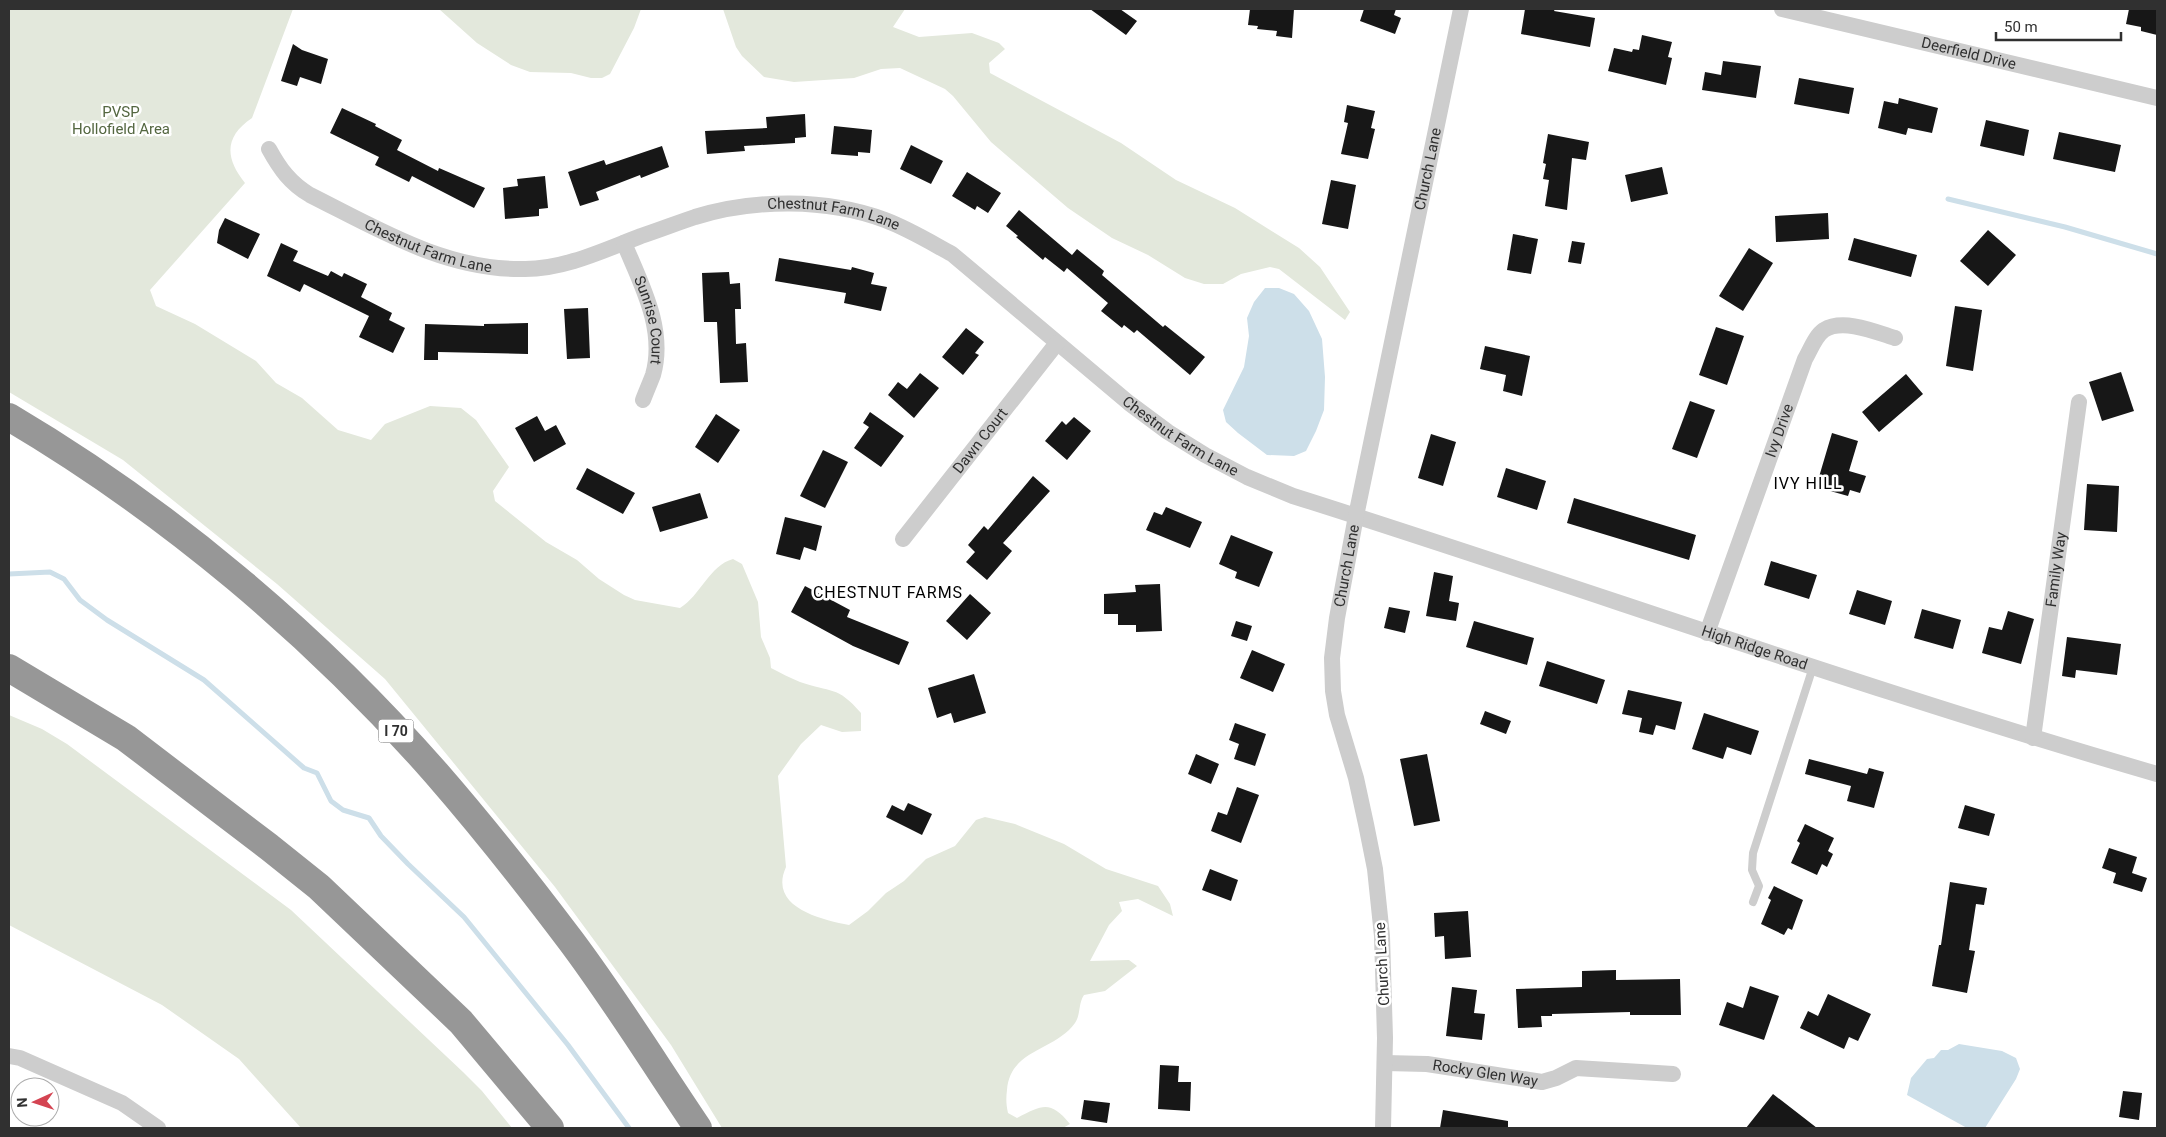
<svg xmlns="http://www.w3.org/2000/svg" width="2166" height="1137" viewBox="0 0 2166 1137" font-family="Roboto,sans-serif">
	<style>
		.green { fill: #e3e8dc }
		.water { fill: #cddfe9 }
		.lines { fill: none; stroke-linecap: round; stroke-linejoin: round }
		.stream { stroke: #cddfe9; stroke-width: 5 }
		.building { fill: #171717 }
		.lane { stroke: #cdcdcd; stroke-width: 8 }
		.street { stroke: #cdcdcd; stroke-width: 16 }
		.highway { stroke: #979797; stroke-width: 28 }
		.labels { text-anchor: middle; stroke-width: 5; stroke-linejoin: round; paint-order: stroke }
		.shield { fill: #fff; stroke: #6e6e6e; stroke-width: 1 }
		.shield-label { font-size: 14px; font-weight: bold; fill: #303030 }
		.street-label { font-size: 15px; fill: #303030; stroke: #fff }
		.park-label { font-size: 15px; fill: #546741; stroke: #fff }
		.neighbourhood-label { font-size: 16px; letter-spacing: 1px; fill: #000; stroke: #fff }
	</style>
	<rect width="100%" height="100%" fill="#fff"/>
	<path class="green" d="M9 9H293L252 118C224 137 225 158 245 183L150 290 156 306 195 324 256 361 276 383 302 398 338 430 371 440 385 424 430 406 461 408 476 420 509 467 493 491 495 501 546 542 577 560 599 579 624 595 635 600 680 608C700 596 710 565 733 559L742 564 758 602 761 637 770 658 771 668C781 673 790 678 800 682 831 693 837 685 861 713V731L842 732 821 725 801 744 778 776 786 867C768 907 820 919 849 925L868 911 886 893 904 881 926 859 955 846 976 820 985 817 1015 824 1064 844 1106 869 1158 886 1170 904 1173 916 1138 899 1119 902 1122 911 1109 925 1090 961 1129 960 1137 966 1105 991 1084 995C1078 1004 1081 1014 1075 1023 1055 1051 1010 1049 1007 1090 1006 1098 1006 1104 1008 1113L1017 1118C1043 1105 1050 1100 1070 1124L1063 1128H722L671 1045 555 887 385 679 277 584 123 460 9 392Z
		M439 9H641L634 28 610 74 602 78H591L571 73 530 72 511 65 477 43Z
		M723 9H905L893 27 919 37 972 33 999 43 1005 49 989 63 990 73 1121 143 1176 180 1235 208 1299 248 1320 267 1350 312 1345 320 1279 269 1270 267 1241 274 1223 284H1204L1185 278 1148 255 1112 238 1068 208 991 142 953 96 945 89 900 68 881 69 854 78 794 82 764 77 742 56 736 47Z
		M9 715 42 729 67 744 291 910 463 1072 482 1091 512 1128H301L239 1059 162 1005 9 925Z"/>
	<path class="water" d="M1265 288H1279L1294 294 1309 311 1322 339 1325 377 1324 410 1316 431 1306 451 1294 456 1267 455 1238 433 1226 422 1223 410 1244 367 1249 336 1247 318 1254 302Z
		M1959 1044 2002 1051 2016 1058 2020 1069 2016 1079 1985 1128H1967L1907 1095 1911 1078 1927 1059 1934 1058 1941 1050H1948Z"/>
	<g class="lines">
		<path class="stream" d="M1948 199 2065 227 2157 254
			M9 574 50 572 64 579 80 600 107 620 204 680 304 768 317 773 331 801 343 810 369 818 381 836 408 864 464 917 568 1045 629 1128"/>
	</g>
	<path class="building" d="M1090 9H1120L1137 21 1126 35Z
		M1250 9H1294L1292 38 1276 36 1277 31 1257 29 1258 26 1248 25Z
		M1364 9H1396L1394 15 1401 18 1395 34 1360 21Z
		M1525 9H1555L1554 11 1595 18 1590 47 1521 34Z
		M2129 9H2157V35L2141 31V27L2126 24Z
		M1642 35 1672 42 1668 57 1672 58 1666 85 1608 71 1614 48 1632 52 1633 49 1639 50Z
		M293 44 302 50 328 59 321 84 300 77 297 86 281 81Z
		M1723 61 1761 66 1756 98 1702 90 1705 72 1721 75Z
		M1799 78 1854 88 1849 114 1794 104Z
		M1899 98 1938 108 1932 133 1908 128 1906 135 1878 128 1884 101 1898 104Z
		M1347 105 1375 111 1371 128 1375 129 1368 159 1341 154 1348 123 1344 122Z
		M342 108 376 124 375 126 402 140 397 150 438 171 439 168 485 188 474 208 412 176 409 182 375 165 379 157 330 133Z
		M805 114 806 137 795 138V143L744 146 745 151 707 154 705 131 767 128 766 117Z
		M1986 120 2029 130 2024 156 1980 146Z
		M834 126 872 130 870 153 858 152V156L831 154Z
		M2059 132 2121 145 2115 172 2053 159Z
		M1548 134 1589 142 1586 160 1572 158 1567 210 1545 206 1549 180 1543 179 1546 164 1543 163Z
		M911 145 943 161 931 184 900 169Z
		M662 146 669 167 641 178 640 175 596 192 599 200 580 206 568 172 604 160 606 165Z
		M1662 167 1668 194 1631 202 1625 175Z
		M967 172 1001 193 988 213 977 206 975 210 952 196Z
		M545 176 548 208 539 209V216L505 219 503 188 518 186 517 179Z
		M1331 180 1356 185 1348 229 1322 224Z
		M1019 210 1072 255 1077 249 1104 271 1102 275 1163 327 1165 325 1205 357 1190 375 1137 330 1134 333 1124 325 1122 328 1101 311 1108 303 1067 268 1064 272 1045 257 1043 260 1016 237 1018 236 1006 226Z
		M1828 213 1829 239 1776 242 1775 216Z
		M225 218 260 234 248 259 217 243 219 230Z
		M1988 230 2016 255 1988 286 1960 261Z
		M1513 234 1538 239 1531 274 1507 270Z
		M1854 238 1917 255 1911 277 1848 260Z
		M1572 241 1585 243 1581 264 1568 262Z
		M281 243 298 251 293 261 328 276 331 271 342 277 344 273 367 284 361 297 392 313 389 320 405 328 393 353 359 337 369 316 304 284 300 292 267 276Z
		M1749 248 1773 263 1743 311 1719 296Z
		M779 258 851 270 852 267 874 273 871 284 887 287 881 311 844 303 846 293 775 281Z
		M729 272 730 284 740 283 741 309H735L736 344 746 343 748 382 720 383 717 322H704L702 273Z
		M1955 306 1982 310 1973 371 1946 366Z
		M588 308 590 358 567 359 564 309Z
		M528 323V354L438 352V360H424L425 324 484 326V324Z
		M1716 327 1744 336 1727 385 1699 375Z
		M966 328 984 342 975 353 979 355 963 375 942 357Z
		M1485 346 1530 356 1522 396 1503 391 1506 375 1480 369Z
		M2121 372 2134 411 2102 421 2089 382Z
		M920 373 939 388 914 418 888 395 898 382 907 389Z
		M1906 374 1923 394 1879 432 1862 412Z
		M1690 401 1715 410 1697 458 1672 449Z
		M870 412 904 436 881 467 854 448 869 427 863 423Z
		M716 414 740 430 718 463 695 447Z
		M537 416 545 431 556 425 566 444 534 462 515 428Z
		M1074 417 1091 431 1067 460 1045 441 1062 421 1066 425Z
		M1832 433 1858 441 1849 471 1866 476 1860 493 1850 490 1848 496 1816 487Z
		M1431 434 1456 442 1443 486 1418 478Z
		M823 450 848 462 825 508 800 496Z
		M587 468 635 493 623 514 576 489Z
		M1506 468 1546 481 1537 510 1497 497Z
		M1033 476 1050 491 1003 543 1012 551 987 580 966 562 975 552 968 545 984 526 988 530Z
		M2087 484 2119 486 2117 532 2084 530Z
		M700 493 708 518 660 532 652 507Z
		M1574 498 1696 535 1689 560 1567 523Z
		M1166 507 1202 522 1190 548 1146 530 1154 512 1162 515Z
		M785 517 822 526 816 551 804 547 800 560 776 554Z
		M1231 535 1273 552 1259 587 1235 578 1237 572 1219 564Z
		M1771 561 1817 575 1809 599 1764 585Z
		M1434 572 1453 576 1449 601 1459 603 1456 621 1426 616Z
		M1160 584 1162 631 1136 632V625H1118V614H1104V594L1136 592 1135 585Z
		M805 586 850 610 847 617 909 642 899 665 853 646 791 612Z
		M1857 590 1892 601 1885 625 1849 614Z
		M970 594 991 613 967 640 946 621Z
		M1389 607 1410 611 1405 633 1384 628Z
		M1922 609 1961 620 1953 649 1914 638Z
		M2008 611 2034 619 2021 664 1982 653 1989 627 2002 630Z
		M1236 621 1252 626 1247 641 1231 636Z
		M1474 621 1534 638 1527 665 1466 647Z
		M2067 637 2121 644 2117 675 2076 670 2075 678 2062 676Z
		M1252 650 1285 664 1273 692 1240 678Z
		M1547 661 1605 680 1597 704 1539 686Z
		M974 674 986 713 954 723 951 713 937 718 928 688Z
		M1628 690 1682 702 1675 730 1656 725 1653 735 1639 732 1642 718 1622 714Z
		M1485 711 1511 721 1506 734 1480 724Z
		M1704 713 1759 731 1751 755 1727 747 1723 759 1692 749Z
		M1235 723 1266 734 1255 766 1234 759 1239 744 1229 740Z
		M1196 754 1219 764 1211 784 1188 774Z
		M1427 754 1440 821 1414 826 1400 759Z
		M1809 759 1867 774 1869 768 1884 772 1874 808 1847 801 1851 786 1805 774Z
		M1237 787 1259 795 1241 843 1211 831 1218 812 1227 815Z
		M908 803 932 814 922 835 886 817 892 805 904 811Z
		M1965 805 1995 814 1989 836 1958 828Z
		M1805 824 1834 838 1828 851 1833 854 1827 867 1822 864 1817 875 1791 863 1800 843 1797 841Z
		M2109 848 2137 857 2132 873 2147 878 2142 892 2113 883 2116 873 2102 868Z
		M1210 869 1238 880 1231 901 1202 890Z
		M1950 882 1987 888 1984 905 1976 904 1969 950 1975 951 1967 993 1932 986 1939 945H1941Z
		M1774 886 1803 900 1792 930 1788 928 1784 935 1761 924 1771 900 1768 898Z
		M1468 911 1471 957 1445 959 1444 936 1435 937 1434 913Z
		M1616 970V980L1680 979 1681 1015H1630V1012L1552 1014V1016H1541L1542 1027 1518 1028 1516 989 1582 987V971Z
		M1750 986 1779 996 1764 1040 1719 1025 1727 1002 1743 1008Z
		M1452 987 1477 990 1474 1013 1485 1014 1482 1040 1446 1036Z
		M1828 994 1871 1014 1858 1041 1849 1037 1844 1049 1800 1028 1808 1011 1818 1016Z
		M1160 1065 1179 1066 1178 1082H1191L1190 1111 1158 1109Z
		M2123 1091 2142 1093 2139 1120 2119 1117Z
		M1773 1094 1817 1128H1746Z
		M1084 1100 1110 1103 1107 1123 1081 1119Z
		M1443 1110 1508 1121V1128H1440Z"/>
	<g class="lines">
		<path class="lane" d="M1753 902 1759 886 1752 870 1753 853 1813 667"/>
		<g class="street">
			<path id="s1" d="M1782 9 2157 98"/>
			<path id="s2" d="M269 149C280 169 290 183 310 195 378 229 446 271 525 269 565 269 604 250 641 236 659 230 677 223 695 217 754 199 826 198 885 220 909 229 930 242 952 254L1129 403 1168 432 1205 455 1247 477 1293 496C1581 587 1866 690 2157 774"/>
			<path id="s3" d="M624 243C641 284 666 329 653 375 650 383 646 392 643 400"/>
			<path id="s4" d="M903 539 1057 343"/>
			<path id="s5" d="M1707 633 1805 359C1810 351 1815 336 1824 330 1843 318 1876 332 1895 338"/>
			<path id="s6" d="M2033 738 2079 402"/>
			<path d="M9 1056 20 1058 122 1103 158 1128"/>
			<path id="s7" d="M1385 1063 1427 1064 1542 1082 1556 1078 1576 1068 1673 1074"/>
			<path id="s8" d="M1383 1128 1385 1038 1382 936 1375 869 1366 824 1356 778 1337 715 1333 691 1332 658 1337 618 1356 516 1461 9"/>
		</g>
		<path class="highway" d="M9 417C168 511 314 634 436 773 483 827 528 884 571 941 616 1001 656 1066 698 1128
			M9 668 126 738 269 847 319 887 461 1022 550 1128"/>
	</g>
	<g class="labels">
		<rect class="shield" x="378.5" y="719.5" width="35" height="23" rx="4"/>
		<g class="shield-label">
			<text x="396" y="736">I 70</text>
		</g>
		<g class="street-label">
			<text dy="5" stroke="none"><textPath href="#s1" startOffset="192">Deerfield Drive</textPath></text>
			<text dy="5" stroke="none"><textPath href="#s8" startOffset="974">Church Lane</textPath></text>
			<text dy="5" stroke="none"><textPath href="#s2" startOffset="612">Chestnut Farm Lane</textPath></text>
			<text dy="5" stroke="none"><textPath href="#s2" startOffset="192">Chestnut Farm Lane</textPath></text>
			<text dy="5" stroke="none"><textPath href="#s3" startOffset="82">Sunrise Court</textPath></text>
			<text dy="5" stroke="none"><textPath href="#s5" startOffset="215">Ivy Drive</textPath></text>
			<text dy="5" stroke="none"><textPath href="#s2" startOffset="1032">Chestnut Farm Lane</textPath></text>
			<text dy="5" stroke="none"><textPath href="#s4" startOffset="125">Dawn Court</textPath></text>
			<text dy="5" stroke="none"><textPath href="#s8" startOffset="569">Church Lane</textPath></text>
			<text dy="5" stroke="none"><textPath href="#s6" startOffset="170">Family Way</textPath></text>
			<text dy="5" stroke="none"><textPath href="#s2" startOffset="1646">High Ridge Road</textPath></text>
			<text transform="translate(1382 964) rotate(-93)" y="5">Church Lane</text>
			<text dy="5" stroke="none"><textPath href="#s7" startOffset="101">Rocky Glen Way</textPath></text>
		</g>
		<g class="park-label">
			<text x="121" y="117">PVSP<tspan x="121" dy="17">Hollofield Area</tspan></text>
		</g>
		<g class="neighbourhood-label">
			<text x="1808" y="489">IVY HILL</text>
			<text x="888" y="598">CHESTNUT FARMS</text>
		</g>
	</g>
	<rect width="2166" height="1137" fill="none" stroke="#303030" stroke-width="20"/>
	<g transform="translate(35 1102) rotate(267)"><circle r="24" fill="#ffffff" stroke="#acacac"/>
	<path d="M0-4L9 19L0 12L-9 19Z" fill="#d44452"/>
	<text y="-8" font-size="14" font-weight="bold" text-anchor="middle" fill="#303030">N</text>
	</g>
	<path d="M1996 32v8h125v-8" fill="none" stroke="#303030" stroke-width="2.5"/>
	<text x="2004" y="32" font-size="15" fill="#303030" stroke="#ffffff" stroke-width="4" paint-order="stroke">50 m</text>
</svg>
